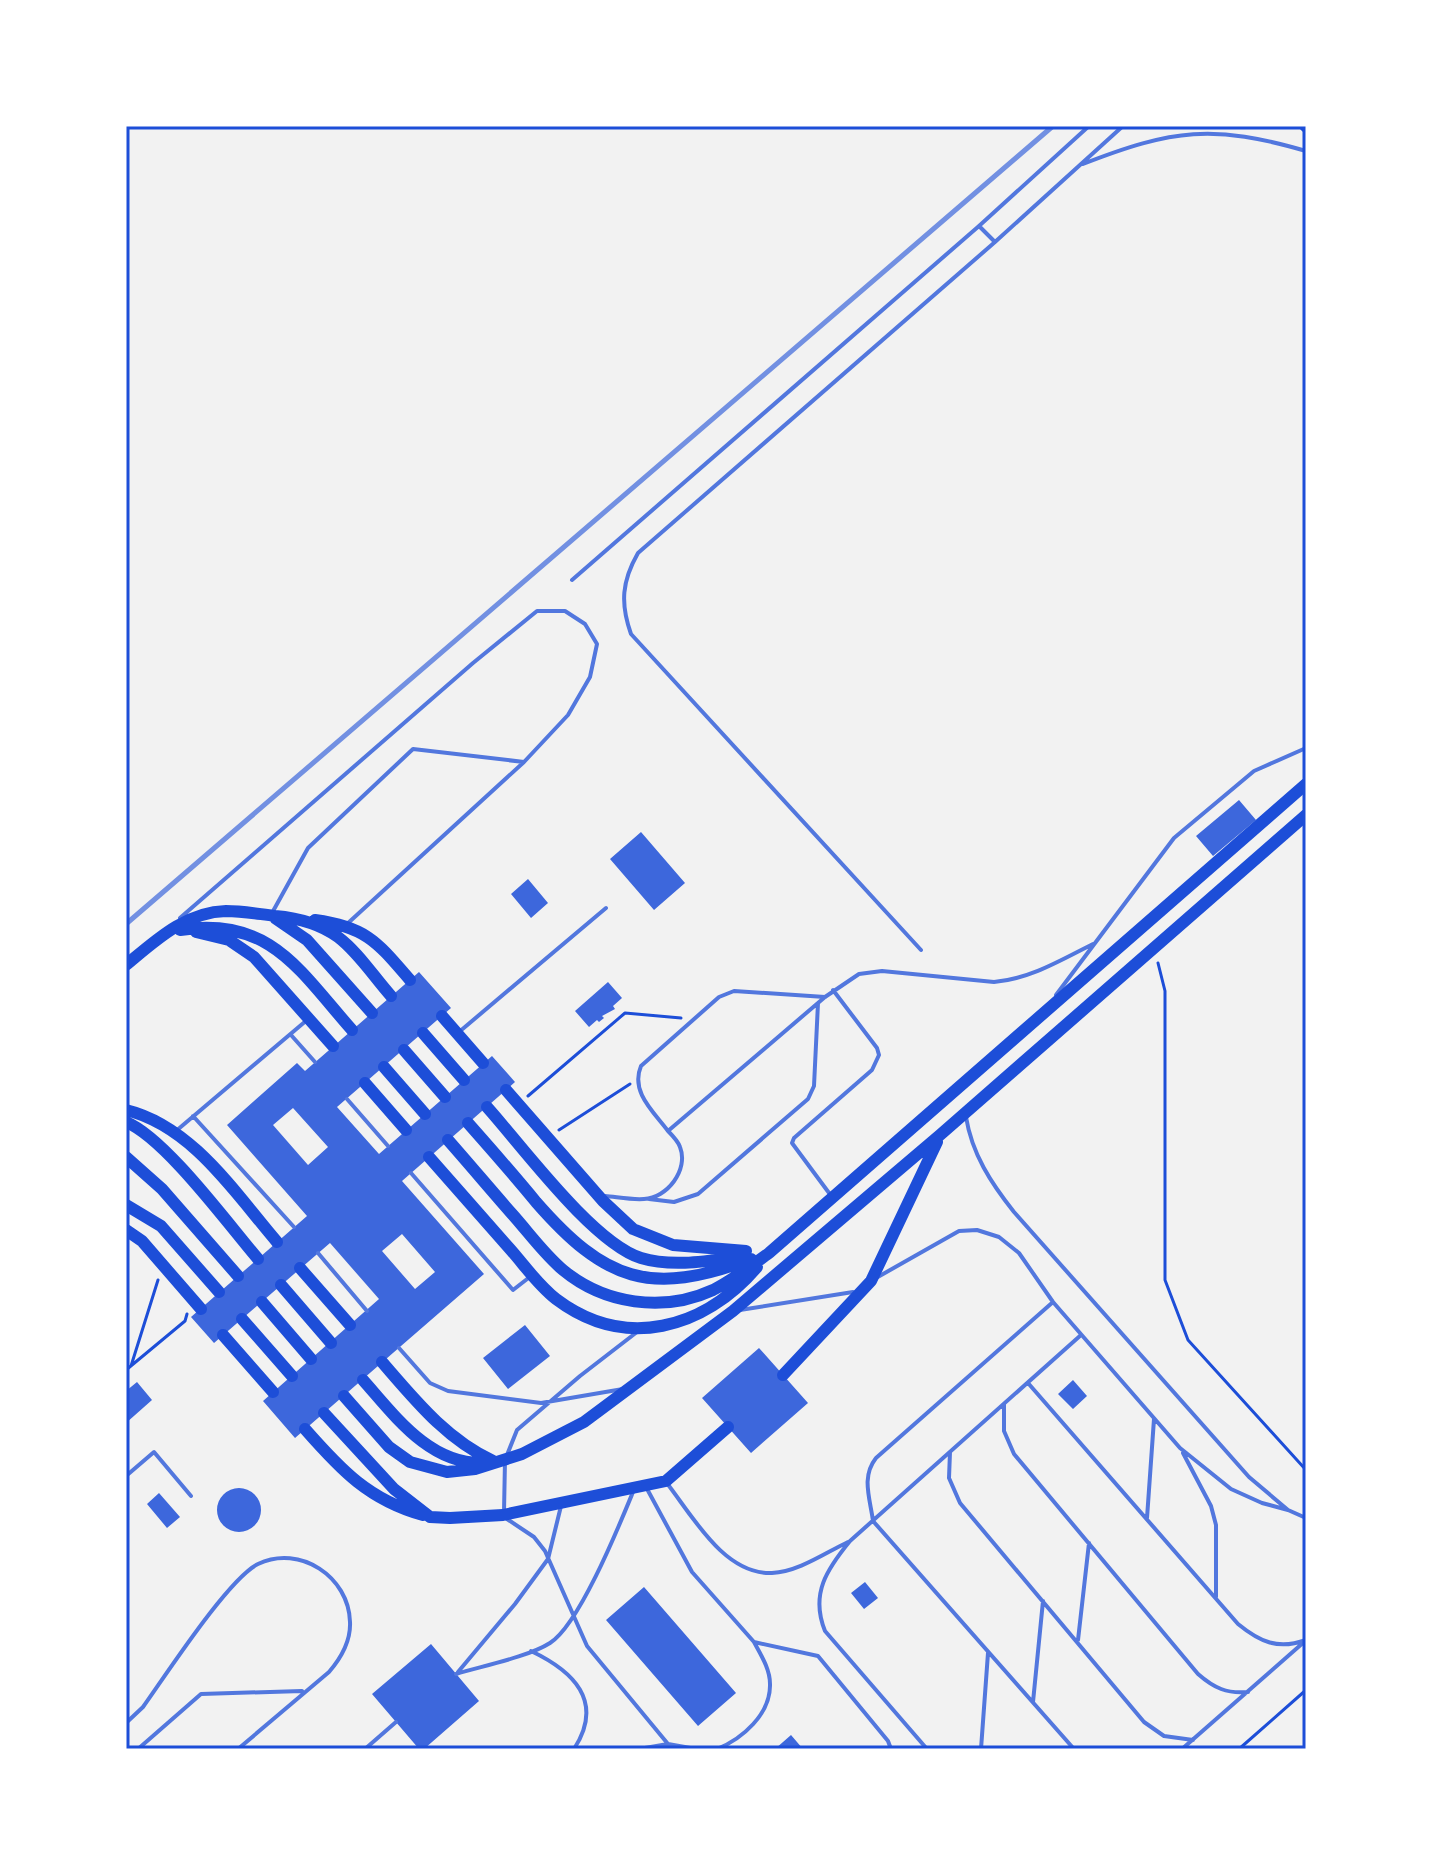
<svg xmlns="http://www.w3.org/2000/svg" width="1432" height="1875" viewBox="0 0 1432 1875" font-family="'DejaVu Sans',sans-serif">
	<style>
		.building { fill: #3d67dc; fill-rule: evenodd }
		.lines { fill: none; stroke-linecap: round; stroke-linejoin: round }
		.path { stroke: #1d4ed8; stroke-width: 3 }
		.service { stroke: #5277de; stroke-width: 4 }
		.secondary { stroke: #1d4ed8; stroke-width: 10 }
		.trunk { stroke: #1d4ed8; stroke-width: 12 }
		.rail { stroke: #7290e2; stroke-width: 5 }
		.neatline { fill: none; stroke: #1d4ed8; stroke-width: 3 }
	</style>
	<rect width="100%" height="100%" fill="#f2f2f2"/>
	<path class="building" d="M1239 800 1256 820 1213 856 1196 836Z
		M641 832 685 883 654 910 610 859Z
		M528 879 548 903 531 918 511 894Z
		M419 972 451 1008 337 1107 379 1154 492 1056 515 1082 402 1181 484 1274 295 1438 263 1401 379 1299 330 1243 214 1343 191 1317 307 1216 227 1125 297 1063 305 1071ZM293 1108 328 1147 308 1165 273 1125ZM402 1234 435 1272 415 1289 382 1251Z
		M608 982 622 998 613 1006 615 1009 602 1016 604 1018 599 1022 597 1020 589 1027 575 1011Z
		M525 1325 550 1356 508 1389 483 1358Z
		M759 1348 808 1403 751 1453 702 1398Z
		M1073 1380 1087 1396 1073 1409 1058 1394Z
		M137 1382 152 1400 126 1423V1391Z
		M217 1510a22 22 0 1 1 44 0a22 22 0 1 1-44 0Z
		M159 1493 180 1517 167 1528 147 1504Z
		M865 1582 878 1598 864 1609 851 1593Z
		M644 1587 736 1693 698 1726 606 1620Z
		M431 1644 479 1701 424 1749H419L372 1694Z
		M791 1735 803 1749H775Z"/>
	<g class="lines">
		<path class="path" d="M1158 963 1165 991V1280L1188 1340 1306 1470
			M528 1096 625 1013 681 1018
			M559 1130 630 1084
			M131 1366 158 1280
			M126 1370 185 1321 187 1314
			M1239 1749 1306 1690"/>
		<path class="service" d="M1083 164C1173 129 1213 124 1306 151
			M979 226 994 241
			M572 580 979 226 1089 126
			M272 913 308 848 413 749 524 762
			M180 918 473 663 537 611H565L585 624 597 644 590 677 568 715 524 762 347 924
			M921 950 631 634C620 603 622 581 638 553L995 242 1123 126
			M1056 995 1174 838 1254 771 1306 748
			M459 1032 606 908
			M291 1035 315 1062
			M347 1099 388 1146
			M193 1116 294 1227
			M966 1117C972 1154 991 1183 1014 1212L1249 1477 1288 1510 1306 1518
			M176 1131 307 1020
			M668 1131C654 1112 630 1092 641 1066L719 997 734 991 825 997
			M411 1173 513 1290 531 1276
			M605 1196C617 1197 631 1200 644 1199 667 1198 689 1170 680 1147 678 1141 673 1136 668 1131L825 997 859 974 882 971 994 982C1030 979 1061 960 1093 944
			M832 1197 792 1143 794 1138 872 1070 879 1055 877 1048 833 990
			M649 1199 674 1202 698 1194 808 1099 814 1086 818 1003
			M318 1253 367 1311
			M876 1278 959 1231 977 1230 999 1237 1019 1253 1053 1302 1180 1448 1231 1489 1262 1503 1288 1510
			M1053 1302 876 1458C861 1477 870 1498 873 1521L1074 1749
			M740 1310 853 1292
			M399 1348 430 1383 448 1391 541 1403 623 1389
			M1028 1383 1238 1624C1260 1642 1278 1650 1306 1640
			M1004 1404V1431L1014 1454 1198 1674C1214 1688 1227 1694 1248 1692
			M950 1452 949 1478 960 1503 1144 1722 1164 1736 1193 1740
			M1183 1453 1211 1506 1216 1525V1597
			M126 1476 154 1452 191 1496
			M666 1482C692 1515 724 1575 772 1573 798 1572 825 1553 848 1542
			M646 1487 692 1572 754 1642 818 1656 888 1741 891 1749
			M504 1512 505 1460 517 1430 580 1376 637 1332
			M1147 1518 1154 1419
			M507 1519 534 1537 545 1551 587 1646 668 1744 696 1749
			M1078 1640 1089 1543
			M531 1651C573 1671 605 1701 574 1749
			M458 1672 515 1604 548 1559 561 1506
			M456 1674C482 1666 528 1657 550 1643 579 1625 619 1526 633 1492
			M1033 1702 1043 1601
			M126 1723 143 1707C166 1675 228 1579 258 1564 300 1544 349 1577 350 1622 351 1642 341 1658 329 1672L238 1749
			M138 1749 201 1694 302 1691
			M365 1749 396 1722
			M639 1749 668 1744
			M717 1749C742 1739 771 1714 770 1684 770 1669 761 1655 754 1642
			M927 1749 825 1631C810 1594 827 1569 850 1541L1081 1335
			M981 1749 988 1653
			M1182 1749 1304 1642"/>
		<path class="secondary" d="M1304 126 1306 128"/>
		<path class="trunk" d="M275 918 307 940 372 1013
			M315 920C367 927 378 943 410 980
			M180 930C270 916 299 970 352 1030
			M196 932 229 940 254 957 333 1046
			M126 965C155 941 185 912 226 911 243 911 258 914 275 916 298 918 319 923 338 937 358 952 374 977 391 996
			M442 1016 483 1063
			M423 1033 464 1080
			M404 1050 445 1097
			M384 1067 425 1114
			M365 1083 406 1130
			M506 1090 603 1201 633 1229 673 1245 746 1251
			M487 1107C522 1146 593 1243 641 1258 674 1268 713 1260 746 1256
			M126 1110C192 1126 235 1193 277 1242
			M126 1122C165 1138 228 1224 258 1259
			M468 1123C491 1149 514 1175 536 1202 605 1281 650 1297 751 1259
			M448 1140C470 1165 491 1190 513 1215 529 1233 544 1254 563 1270 604 1304 663 1313 713 1290 733 1280 751 1266 769 1253L1306 784
			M126 1157 162 1189 238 1276
			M429 1157C456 1188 483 1218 510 1249 525 1266 538 1285 556 1299 625 1351 704 1329 757 1267
			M126 1205 161 1226 219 1292
			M126 1230 142 1241 201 1309
			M300 1268 350 1325
			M281 1285 331 1343
			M262 1302 311 1359
			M242 1319 292 1376
			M223 1335 273 1392
			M382 1362C415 1400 446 1439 493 1461
			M783 1375 871 1281 937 1142
			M363 1380C395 1416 430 1465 484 1463
			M344 1396 389 1447 410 1462 447 1472 475 1469 522 1454 584 1422 733 1311 940 1135 1306 815
			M324 1413 394 1489 430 1517 450 1518 503 1515 666 1481 728 1427
			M305 1429C341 1470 369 1500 423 1515"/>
		<path class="rail" d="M126 924 1053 126"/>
	</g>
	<rect width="1432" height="1875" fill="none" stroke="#ffffff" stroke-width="256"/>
	<rect x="128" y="128" width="1176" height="1619" class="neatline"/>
</svg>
